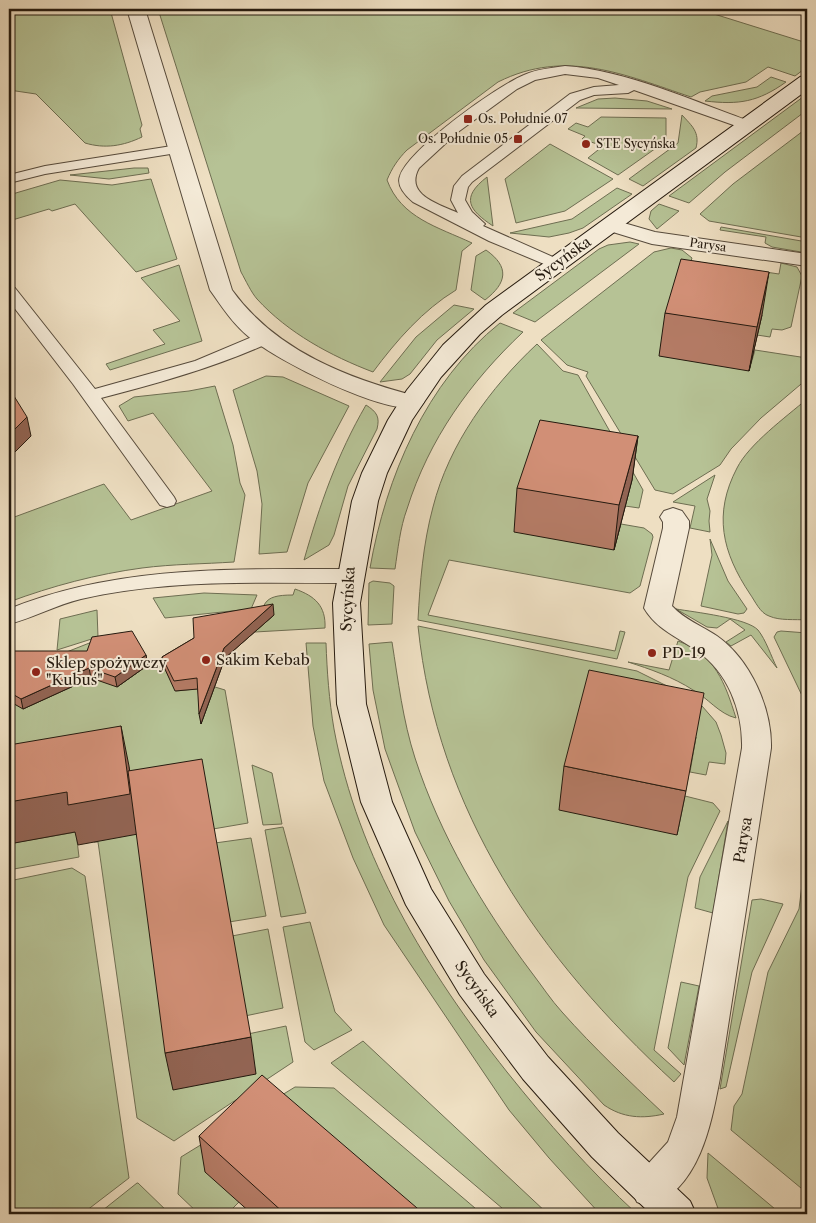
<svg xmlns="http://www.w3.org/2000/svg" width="816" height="1223" viewBox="0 0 816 1223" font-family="'Libre Caslon Text',serif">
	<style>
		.green { fill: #b6c295; stroke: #6e6e52 }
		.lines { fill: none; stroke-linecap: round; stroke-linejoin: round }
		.lane-casing { stroke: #574b3c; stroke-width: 2 }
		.street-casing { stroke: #574b3c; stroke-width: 2 }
		.secondary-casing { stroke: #251a0f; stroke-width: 2 }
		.lane { fill: #f4ead7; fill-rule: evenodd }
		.street { fill: #f4ead7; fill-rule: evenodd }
		.secondary { fill: #f4ead7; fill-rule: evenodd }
		.wall { fill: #b47b65; stroke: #251a0f }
		.shaded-wall { fill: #926453; stroke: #251a0f }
		.building { fill: #d18f76; stroke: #251a0f }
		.poi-dot { fill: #8f2418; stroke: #f4ead7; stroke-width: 2 }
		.labels { text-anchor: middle; stroke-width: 4; stroke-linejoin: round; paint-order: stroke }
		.far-poi-label { font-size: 12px; fill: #251a0f; stroke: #f4ead7; text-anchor: start }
		.far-street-label { font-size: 12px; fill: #251a0f; stroke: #f4ead7 }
		.street-label { font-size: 15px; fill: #251a0f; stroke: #f4ead7 }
		.poi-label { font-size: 15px; fill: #251a0f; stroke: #f4ead7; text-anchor: start }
	</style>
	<rect width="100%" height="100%" fill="#eedfc2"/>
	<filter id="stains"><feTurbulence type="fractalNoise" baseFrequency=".004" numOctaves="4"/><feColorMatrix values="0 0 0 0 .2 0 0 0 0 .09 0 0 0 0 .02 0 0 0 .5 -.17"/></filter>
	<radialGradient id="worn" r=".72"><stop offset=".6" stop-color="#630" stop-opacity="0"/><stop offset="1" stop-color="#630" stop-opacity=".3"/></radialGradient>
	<path class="green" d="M9 9H110L142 125 140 129 142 137C123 146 105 149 85 143L36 94 9 90Z
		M158 9H698L807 43V67L795 76 768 67 746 82 700 92 691 97C625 75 566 48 498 82L407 150C398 159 392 168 387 180 401 218 438 227 472 243L462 251 456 290C423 310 396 341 373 372 331 356 288 333 257 299 251 292 246 281 241 272Z
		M771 77 786 82C758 102 739 105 705 101L712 96 757 87Z
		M807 94V110L725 172 689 203 669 196Z
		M615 98 647 101 672 109 576 108 598 99Z
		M682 115C692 126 700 132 696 148L643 186 629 179 678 143Z
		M601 117 666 118V141L618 175 588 158 603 146 582 139 585 136 568 129 576 123 588 127Z
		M807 128V238L709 221 700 214 733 184Z
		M550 144 613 179 565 211 516 223 505 179Z
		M134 168H148L149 173 109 179 70 175Z
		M487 177 493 226C469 210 460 198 487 177Z
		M151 179 177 259 136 272 75 204 52 211 49 209 9 221V213L11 212 9 208V195L60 180 112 185Z
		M617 188 632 194 583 228 569 233 549 237 510 233 572 219Z
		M659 204 679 211 657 229 649 219 651 211Z
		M721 227 807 242V253L772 247 765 243 766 237 720 230Z
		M630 242 639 244 535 322 513 313 599 249 608 245Z
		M671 248 682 250 692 258 691 261 779 274 781 263 797 267 802 276 791 327 782 330 772 329 770 337 757 335 749 371 755 350 807 358V379L761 418 731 449 720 465 673 494 655 490 586 376 588 372 567 365 541 340 654 252Z
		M486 250C510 267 507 283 485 300L471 290 476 256Z
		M179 265 202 341 110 370 106 364 165 344 153 330 180 321 141 278Z
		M454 305 474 309 437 340 410 374 402 379 380 382 416 337Z
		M500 323 523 332C470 382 429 439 407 509 400 528 398 549 395 569L370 568C386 477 426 382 500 323Z
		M537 344 563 371 578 375 643 490 639 508 625 506 614 549 621 524 644 528 652 534 653 537 640 586 630 593 449 560 428 615 615 651 620 631 625 632 617 659 418 620C420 582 423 544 433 507 449 444 490 388 537 344Z
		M266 376 283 377 349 406 308 483 287 552 259 554 262 504 257 471 233 390Z
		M215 386 233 445 240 483 245 495 234 562C204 564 173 564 142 568 97 574 52 586 9 602V519L104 484 131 520 212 491 153 413 128 421 119 406 134 397 189 391Z
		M807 399V620C795 619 780 621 769 616 760 613 755 601 750 594 722 552 713 514 737 468 749 444 786 417 807 399Z
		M366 405C377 412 380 417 377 429L348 486 334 535 329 545 304 560C320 504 337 455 366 405Z
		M715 475 707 499 710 511 709 521 710 532 690 528 695 506 673 502Z
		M710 539 728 581 747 609 744 613 738 614 701 606 712 555Z
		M373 581 390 583 394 586 392 624 368 625 369 583Z
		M295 589C315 596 326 606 325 628L255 632C265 604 260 595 293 595Z
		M204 593 257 595 251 609 165 618 153 598Z
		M676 609C694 612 747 618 758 630 766 640 771 656 777 668L751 635 731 646 726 642 745 630 730 619 717 628 707 627Z
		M97 610 98 637 57 650 60 619Z
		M418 626 637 671 689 697 702 706 716 722 721 735 726 753 725 764 709 762 706 775 690 772 696 737 677 835 685 796 713 803 720 811 688 877 654 1050 681 1074 674 1082C539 958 437 812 418 626Z
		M781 631 807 633V706L774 637 777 632Z
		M97 640 117 687 148 665 164 667 176 691 215 687 225 690 248 823 213 829 135 811 129 767 9 787V701L54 657Z
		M678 641C715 654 725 683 736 718 719 714 708 698 693 690 673 677 650 669 628 662L669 670Z
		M392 642C398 680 403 721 415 758 440 835 483 908 532 973 542 986 551 1000 562 1012 594 1048 629 1081 664 1114 642 1119 623 1118 604 1105L536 1032 484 960 449 901 415 832 385 749 373 690 369 644Z
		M306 643H326C327 671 329 700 334 729 358 858 427 971 507 1072 547 1122 590 1171 637 1214H600L549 1158 509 1110 384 925 353 858 324 781 313 726Z
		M252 765 272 773 282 824 263 825Z
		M137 821 248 1034 286 1026 293 1062 174 1141 137 1118 98 842H94Z
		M728 821 713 913 695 908 700 877Z
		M283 827 306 913 281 917 265 830Z
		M76 832 79 857 14 869 13 843Z
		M251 838 266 916 229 922 215 843Z
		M807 844V1193L731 1130 734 1106 742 1094 768 972 799 909Z
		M72 868 85 876 129 1178 82 1214H9V881Z
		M761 899 783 904 752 972 726 1087 720 1089 752 900Z
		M310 922 335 1012 352 1030 314 1050 305 1042 283 927Z
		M268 929 283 1008 245 1016 232 936Z
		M681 982 699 986 684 1065 668 1048Z
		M363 1041 548 1214H509L331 1063Z
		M295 1087 334 1088 482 1214H384L239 1202 227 1214H199L178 1194 181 1157Z
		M708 1153 781 1214H720L707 1178Z
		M138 1183 170 1214H98L137 1183Z"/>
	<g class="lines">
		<defs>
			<path id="lane" d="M565 66C626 70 695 102 752 122L754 125 752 128H742L634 90 628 93 594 95 580 100 472 182 468 187 465 200 472 212 485 224 483 226 562 261 564 264 562 267 556 269 489 241 413 202C406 196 396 186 400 176 409 149 497 86 524 75 537 69 551 68 565 66ZM565 74 598 78 619 85 594 87 570 94 462 176 454 186 451 200 458 213C439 204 404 195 419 168L458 132 517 89 535 80Z
				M178 145 183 146 185 149 183 152 45 174 9 183V175L45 166Z
				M9 286 15 288 95 389 195 361 259 334H271L273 338 271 342C216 367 159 383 101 398L174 497 176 501 174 505 167 507 160 505 73 384 9 301Z
				M348 569 355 571 358 576 355 581 348 583C259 583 168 579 81 599 56 605 33 618 9 624V609C116 565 234 569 348 569Z"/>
			<path id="street" d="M127 9H145L232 290C276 351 349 379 420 397L424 402 420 407C385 416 278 361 249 337 233 324 222 307 210 290Z
				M610 219 655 232 807 254V266L652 244 603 229 599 225 603 221Z
				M673 508 682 511 689 521V528L672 606C685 620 702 626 717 636 751 660 772 709 771 748L720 1078C711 1125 700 1187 650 1207L637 1202 631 1189 637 1176 668 1142 677 1117 742 748C743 712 728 672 697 651 678 637 657 630 644 608L663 528V522L660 517 664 511Z"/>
			<path id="secondary" d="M807 75V90L502 315 480 334 441 377 412 420 387 473 378 501 360 603 366 704 392 802 431 889 484 974 548 1057 618 1133 690 1201 696 1214H651L592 1157 523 1079 460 995 406 905 361 802 337 704 333 603 352 501 362 473 388 420 407 390 443 345 486 305 800 77Z"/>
		</defs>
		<use href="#lane" class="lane-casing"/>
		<use href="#street" class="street-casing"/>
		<use href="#secondary" class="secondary-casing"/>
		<use href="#lane" class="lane"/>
		<use href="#street" class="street"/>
		<use href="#secondary" class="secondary"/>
	</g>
	<path class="wall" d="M665 313 762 315 749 371 659 356Z
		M638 436 632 480 614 550 514 532 517 488Z
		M274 615 225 658 201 724 198 689 175 691 164 667 162 657 194 638Z
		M9 653 146 655 148 665 117 687 91 678 23 709 9 701Z
		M564 766 686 791 677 835 559 810Z
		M199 1136 424 1214H252L205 1172Z"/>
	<path class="shaded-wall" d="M769 272 762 315 749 371 757 327Z
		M27 417 31 436 9 458V435Z
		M638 436 632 480 614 550 619 505Z
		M273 604 274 615 225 658 201 724 199 714 224 648Z
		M146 655 148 665 117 687 115 677Z
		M89 668 91 678 23 709 21 699Z
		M121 726 129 766 138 834 78 845 75 832 9 844V802Z
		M251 1037 256 1074 173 1090 165 1053Z"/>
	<path class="building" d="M681 259 769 272 757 327 665 313Z
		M9 388 27 417 9 435Z
		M540 420 638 436 619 505 517 488Z
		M273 604 224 648 199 714 197 678 174 681 162 657 194 638 193 618Z
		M132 631 146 655 115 677 89 668 21 699 9 692V653L10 651H87L92 637Z
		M589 670 704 693 686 791 564 766Z
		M121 726 130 794 68 805 67 792 9 802V745Z
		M202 759 251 1037 165 1053 128 771Z
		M262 1075 424 1214H285L199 1136Z"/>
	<g class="poi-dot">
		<rect x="463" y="114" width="10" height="10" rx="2.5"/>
		<rect x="513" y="134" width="10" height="10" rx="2.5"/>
		<circle cx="586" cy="144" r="5"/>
		<circle cx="652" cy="653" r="5"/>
		<circle cx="206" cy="660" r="5"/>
		<circle cx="36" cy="672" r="5"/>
	</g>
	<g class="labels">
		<g class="far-poi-label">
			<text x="478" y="123">Os. Południe 07</text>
			<text x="508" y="143" text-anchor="end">Os. Południe 05</text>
			<text x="596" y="148">STE Sycyńska</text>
		</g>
		<g class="far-street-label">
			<text transform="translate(708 245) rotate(8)" y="4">Parysa</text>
		</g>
		<g class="street-label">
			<text transform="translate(563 259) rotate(-36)" y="5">Sycyńska</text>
			<text transform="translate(348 599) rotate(-87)" y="5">Sycyńska</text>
			<text transform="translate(743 840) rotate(-80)" y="5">Parysa</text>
			<text transform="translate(477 989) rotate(55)" y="5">Sycyńska</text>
		</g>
		<g class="poi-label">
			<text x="662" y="658">PD-19</text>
			<text x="216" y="665">Sakim Kebab</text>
			<text x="46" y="668">Sklep spożywczy<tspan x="46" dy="17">"Kubuś"</tspan></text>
		</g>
	</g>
	<rect width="816" height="1223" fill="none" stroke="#eedfc2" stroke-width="30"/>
	<rect x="10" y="10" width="796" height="1203" fill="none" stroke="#251a0f" stroke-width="2.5"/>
	<rect x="15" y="15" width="786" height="1193" fill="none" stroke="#251a0f"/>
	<rect width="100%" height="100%" filter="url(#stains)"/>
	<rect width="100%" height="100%" fill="url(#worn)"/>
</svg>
